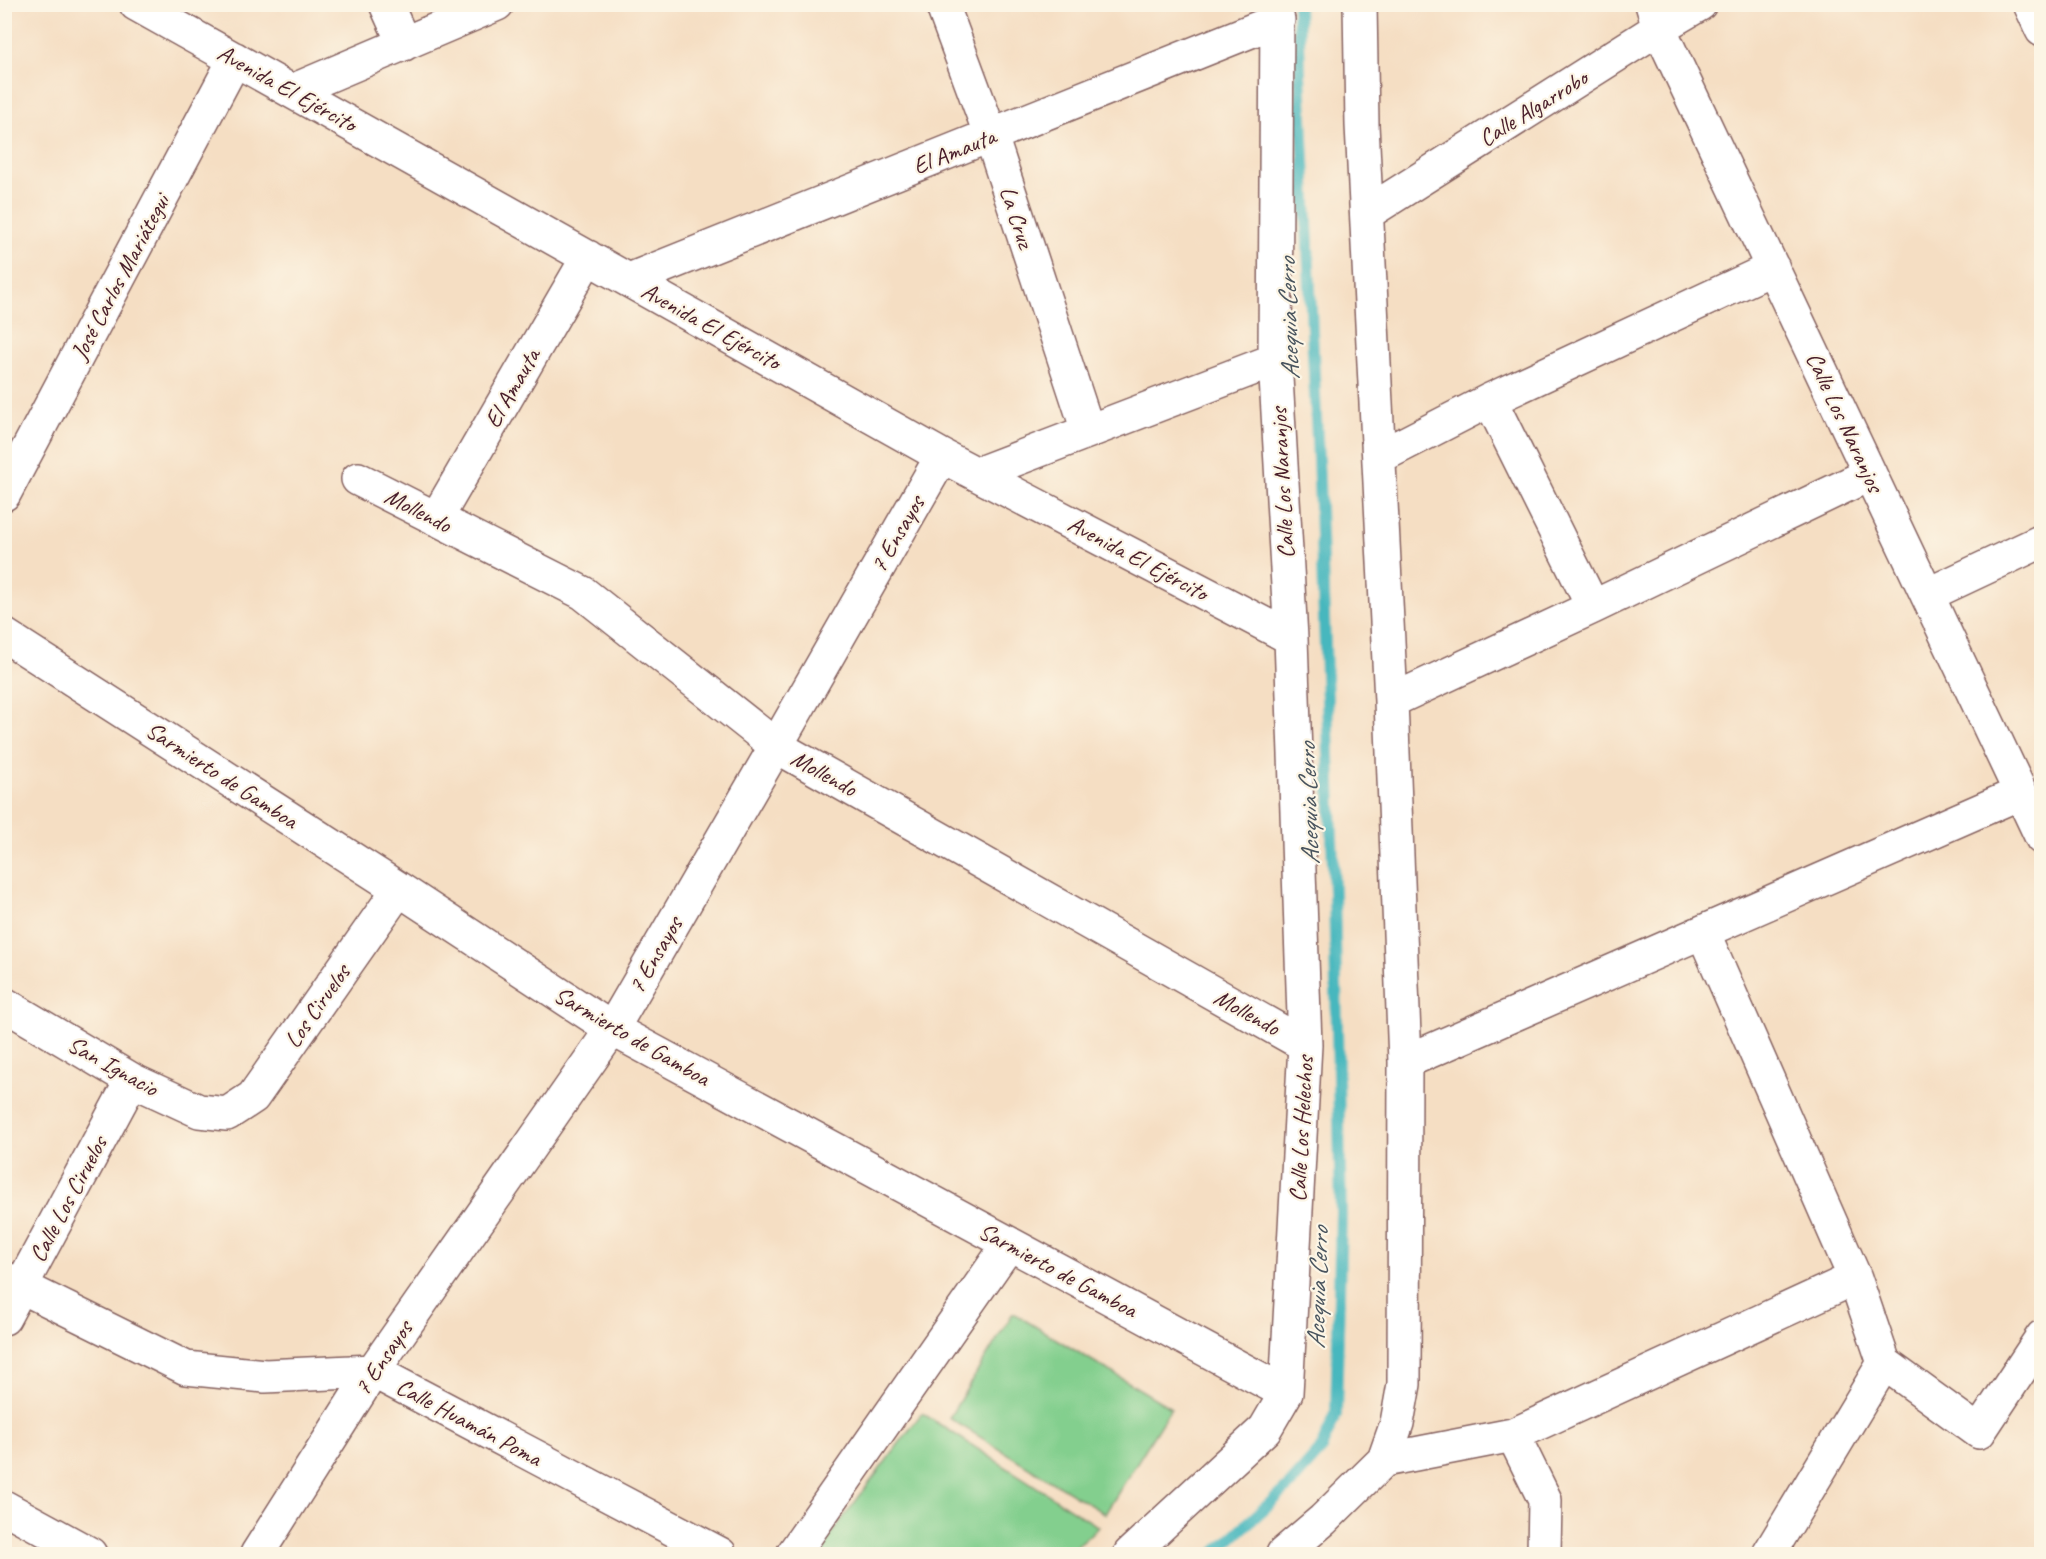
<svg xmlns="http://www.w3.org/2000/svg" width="2046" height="1559" viewBox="0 0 2046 1559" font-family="Caveat,sans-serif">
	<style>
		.green { fill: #83cf8e; stroke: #66775c; stroke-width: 1.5 }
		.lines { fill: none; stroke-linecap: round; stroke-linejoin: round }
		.stream { stroke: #47b7be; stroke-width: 12 }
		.street-casing { stroke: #866260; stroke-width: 36 }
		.street { stroke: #fff; stroke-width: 33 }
		.labels { text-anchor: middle; stroke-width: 4.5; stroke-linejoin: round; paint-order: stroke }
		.street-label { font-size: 24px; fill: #4a1f2b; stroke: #fcf5e5 }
		.water-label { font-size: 26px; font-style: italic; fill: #49545e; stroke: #fcf5e5 }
	</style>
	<rect width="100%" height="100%" fill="#fcf5e5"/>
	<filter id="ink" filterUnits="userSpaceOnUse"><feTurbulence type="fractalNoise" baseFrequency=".0167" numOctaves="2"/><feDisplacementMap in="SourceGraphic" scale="12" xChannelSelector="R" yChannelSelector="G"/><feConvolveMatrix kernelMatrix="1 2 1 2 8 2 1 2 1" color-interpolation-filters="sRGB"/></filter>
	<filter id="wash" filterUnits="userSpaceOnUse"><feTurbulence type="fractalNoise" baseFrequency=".008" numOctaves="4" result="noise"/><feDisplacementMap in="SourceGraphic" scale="24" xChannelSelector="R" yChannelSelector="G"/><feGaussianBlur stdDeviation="1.35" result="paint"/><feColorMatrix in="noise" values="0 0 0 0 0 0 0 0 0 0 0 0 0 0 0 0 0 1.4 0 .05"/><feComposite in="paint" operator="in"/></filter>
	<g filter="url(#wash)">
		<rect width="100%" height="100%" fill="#f5dec3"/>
		<path class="green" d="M1013 1313 1171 1408 1105 1514 949 1418Z
			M922 1413 1099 1527 1067 1554H816Z"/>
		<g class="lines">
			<path class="stream" d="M1214 1554 1289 1486 1320 1451 1336 1414 1341 1213 1334 892 1319 481 1300 74 1298 4"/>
		</g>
	</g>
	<g filter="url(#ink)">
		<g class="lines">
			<defs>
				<path id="street" d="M136 4 942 456 1291 638
					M386 4 404 44
					M942 4 991 136 1088 431
					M1652 4 1659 28 2042 838
					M2030 4 2042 30
					M292 91 497 4
					M1367 213 1659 28 1700 4
					M629 280 1278 20
					M1490 400 1593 607
					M1379 457 1490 400 1773 268
					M977 474 1275 360
					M358 479 583 593 776 746 1305 1045
					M4 494 235 59
					M436 519 588 257
					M1927 595 2042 541
					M4 635 399 889 612 1029 1286 1393
					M1391 701 1593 607 1870 474
					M1703 932 1855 1278 1884 1363 1979 1432 2042 1337
					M4 1004 132 1080 199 1111 227 1114 253 1097 399 889
					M1405 1062 2020 793
					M4 1278 186 1368 265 1376 373 1371 720 1554
					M4 1318 132 1080
					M1513 1435 1545 1500 1544 1554
					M1384 1460 1513 1435 1855 1278
					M4 1507 90 1554
					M257 1554 373 1371 612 1029 776 746 942 456
					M793 1554 1009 1244
					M1130 1554 1265 1429 1286 1393 1305 1045 1291 638 1275 360 1277 4
					M1283 1554 1323 1520 1384 1460 1397 1423 1404 1384 1405 1062 1391 701 1362 125 1360 4
					M1769 1554 1884 1363"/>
			</defs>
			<use href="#street" class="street-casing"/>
			<use href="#street" class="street"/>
		</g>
	</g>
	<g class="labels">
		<g class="street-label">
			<text transform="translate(287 88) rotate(29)" y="8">Avenida El Ejército</text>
			<text transform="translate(1533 108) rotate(-32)" y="8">Calle Algarrobo</text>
			<text transform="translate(954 151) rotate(-22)" y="8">El Amauta</text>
			<text transform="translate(1017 217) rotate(72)" y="8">La Cruz</text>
			<text transform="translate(120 277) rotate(-62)" y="8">José Carlos Mariátegui</text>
			<text transform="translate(711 326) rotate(29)" y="8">Avenida El Ejército</text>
			<text transform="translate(512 388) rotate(-60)" y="8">El Amauta</text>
			<text transform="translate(1845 422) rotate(65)" y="8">Calle Los Naranjos</text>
			<text transform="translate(1282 483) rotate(-93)" y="8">Calle Los Naranjos</text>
			<text transform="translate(418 510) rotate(27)" y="8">Mollendo</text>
			<text transform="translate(897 534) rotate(-60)" y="8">7 Ensayos</text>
			<text transform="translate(1138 558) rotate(28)" y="8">Avenida El Ejército</text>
			<text transform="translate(824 773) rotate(29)" y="8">Mollendo</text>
			<text transform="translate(222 775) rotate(33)" y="8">Sarmierto de Gamboa</text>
			<text transform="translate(655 955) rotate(-60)" y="8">7 Ensayos</text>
			<text transform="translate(317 1006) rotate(-55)" y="8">Los Ciruelos</text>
			<text transform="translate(1247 1012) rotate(29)" y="8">Mollendo</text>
			<text transform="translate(632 1036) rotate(30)" y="8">Sarmierto de Gamboa</text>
			<text transform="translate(113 1066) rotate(29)" y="8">San Ignacio</text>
			<text transform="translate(1301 1129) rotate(-87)" y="8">Calle Los Helechos</text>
			<text transform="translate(68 1199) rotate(-62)" y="8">Calle Los Ciruelos</text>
			<text transform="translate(1058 1270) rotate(28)" y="8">Sarmierto de Gamboa</text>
			<text transform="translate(383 1358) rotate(-56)" y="8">7 Ensayos</text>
			<text transform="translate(469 1422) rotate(28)" y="8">Calle Huamán Poma</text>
		</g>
		<g class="water-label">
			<text transform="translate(1288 319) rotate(-92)" y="9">Acequia Cerro</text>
			<text transform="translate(1308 804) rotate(-92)" y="9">Acequia Cerro</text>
			<text transform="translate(1317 1288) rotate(-88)" y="9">Acequia Cerro</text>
		</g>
	</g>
	<rect width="2046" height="1559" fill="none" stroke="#fcf5e5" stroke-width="24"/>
</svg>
